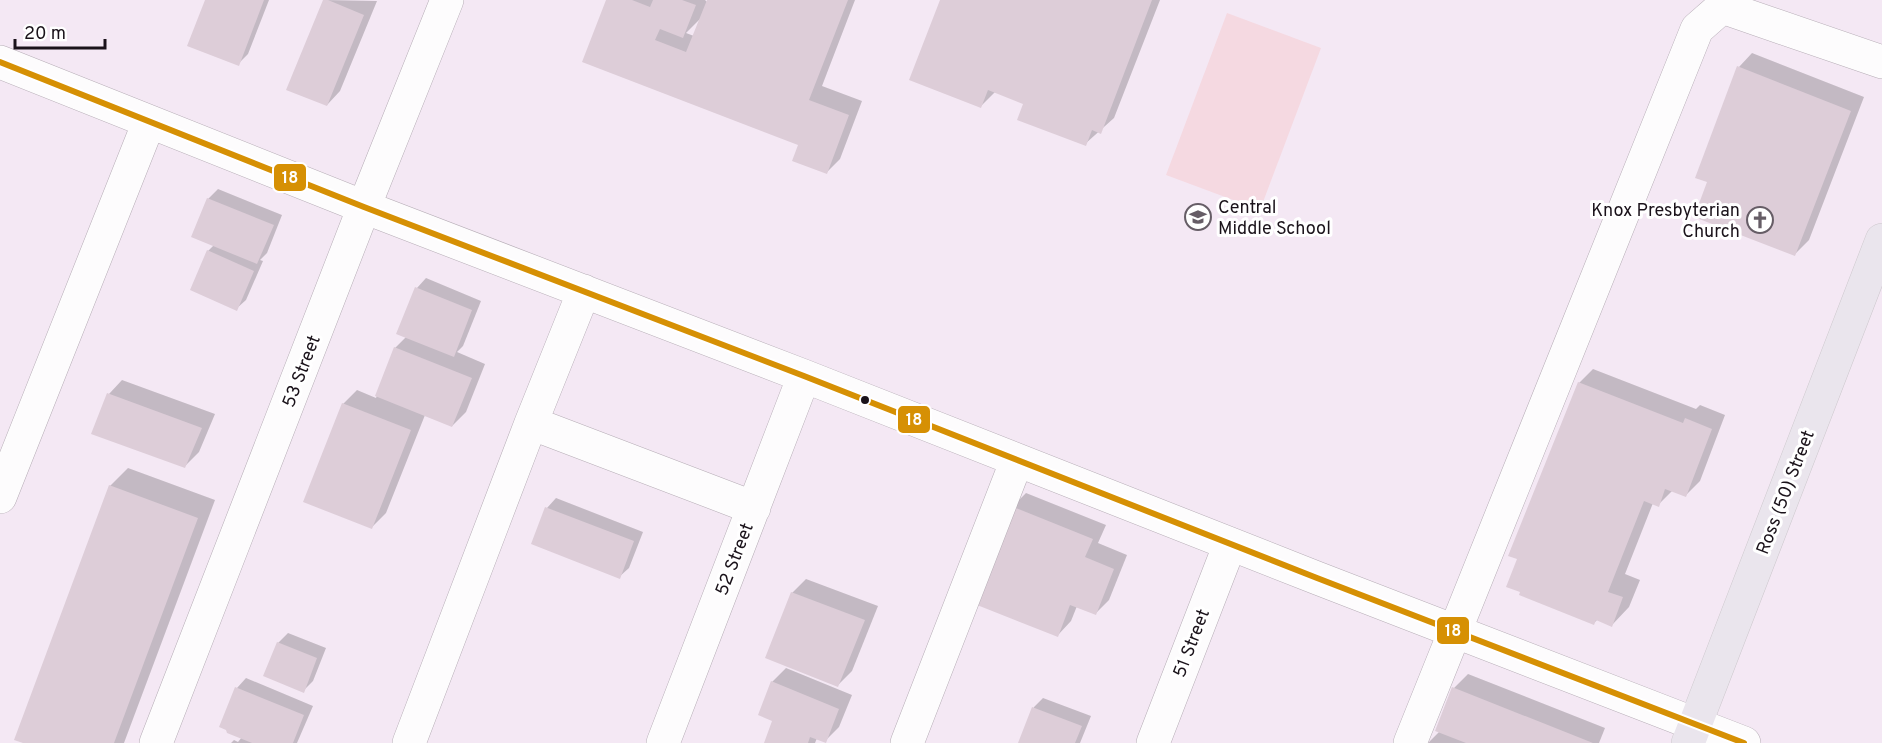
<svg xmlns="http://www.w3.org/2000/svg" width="1882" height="743" viewBox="0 0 1882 743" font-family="Overpass,sans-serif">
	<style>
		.green { fill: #f5d9e1 }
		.shadow { fill: #0003; fill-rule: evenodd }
		.building { fill: #ddcdd8 }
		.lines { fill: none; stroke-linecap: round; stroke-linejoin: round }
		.minor-casing { stroke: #b6adb6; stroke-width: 34 }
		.major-casing { stroke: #cdc8cd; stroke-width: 34 }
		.minor { stroke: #fdfcfd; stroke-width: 33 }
		.major { stroke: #eae5ed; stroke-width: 33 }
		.bus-1-casing { stroke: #fff; stroke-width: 10 }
		.bus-1 { stroke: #d69004; stroke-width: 6 }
		.bus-dot { fill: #1a121a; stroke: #fff; stroke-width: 2 }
		.labels { text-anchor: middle; stroke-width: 6; stroke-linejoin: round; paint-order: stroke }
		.poi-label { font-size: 18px; fill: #1a121a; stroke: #fff; text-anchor: start }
		.street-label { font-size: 18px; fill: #1a121a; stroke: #fff }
		.line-badge { stroke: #fff; stroke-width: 2 }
		.badge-label { font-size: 16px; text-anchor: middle; font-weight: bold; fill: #fff }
	</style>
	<rect width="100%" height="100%" fill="#f4e8f4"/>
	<path class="green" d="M1227 13 1321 48 1260 210 1166 175Z"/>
	<path class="shadow" d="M207 0H269L248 54 238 64Z
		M324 0 377 1 340 91 327 105Z
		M608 0H705L707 2 708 0H855L822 86 862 101 840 159 826 173 800 144 584 61ZM702 17 694 36 686 33Z
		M940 0H1160L1114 118 1085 144 1025 103 995 92 981 106 941 1Z
		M1752 53 1864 97 1809 240 1795 254 1709 182 1739 67Z
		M218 189 282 215 267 253 260 260 263 261 246 300 236 309 208 251 214 245 208 199Z
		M426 278 481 301 463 346 457 352 485 364 466 412 452 426 425 415 386 513 372 527 343 404 357 390 376 398 395 348 406 337 417 288Z
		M1593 369 1696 409 1700 405 1725 415 1700 481 1686 495 1673 490 1658 505 1653 503 1625 574 1640 580 1629 607 1612 625 1598 619 1594 623 1579 383Z
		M122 380 215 414 199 452 185 466 109 394Z
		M128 468 215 500 124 743H27L110 486Z
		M1026 493 1106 525 1098 543 1127 555 1109 600 1095 614 1077 606 1071 621 1058 635 1012 507Z
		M556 498 643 532 629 568 619 577 533 544 547 508Z
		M806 579 878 606 852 671 838 685 792 593Z
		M288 633 326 648 313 681 303 691 278 643Z
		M786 668 852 695 839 727 825 741 817 738 815 743H765L774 721 772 682Z
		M1468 674 1605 728 1599 743H1428L1440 731 1454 688Z
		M246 678 313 706 297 743H231L234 740 238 742 242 737 237 688Z
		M1043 698 1091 716 1080 743H1020L1034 707Z"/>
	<path class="building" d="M205 0H264L239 66 187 46Z
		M323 0H328L364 15 327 106 286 90Z
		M606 0H632L650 7 653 0H682L696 5 683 38 660 29 655 40 686 52 707 0H848L809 100 849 115 827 174 792 161 798 145 582 62Z
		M940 0H1152L1101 134 1092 130 1086 146 1017 120 1023 104 988 90 981 108 909 80Z
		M1737 66 1851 111 1795 256 1694 217 1707 182 1695 178Z
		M207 198 274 225 257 264 191 237Z
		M207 250 254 271 237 311 190 290Z
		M415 287 472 310 454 357 396 334Z
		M394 347 472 378 452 427 375 396Z
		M1578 382 1683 423 1685 418 1712 429 1686 497 1665 489 1659 507 1644 501 1608 592 1623 597 1612 627 1596 620 1594 625 1519 595 1520 592 1506 587 1517 559 1508 556Z
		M107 393 202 428 185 468 91 434Z
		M342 403 411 430 372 529 303 502Z
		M109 485 198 518 114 743H23L14 740Z
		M1011 506 1093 539 1085 557 1114 569 1096 615 1070 605 1058 637 972 603Z
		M545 507 634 541 620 579 531 544Z
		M791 592 865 620 838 687 765 658Z
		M277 642 317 658 304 693 263 676Z
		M771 681 839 709 826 743 810 737 808 743H764L772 721 758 715Z
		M235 687 304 715 293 743H252L227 733 226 730 219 727Z
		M1452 687 1593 743H1466L1435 731Z
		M1032 707 1082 726 1075 743H1018Z"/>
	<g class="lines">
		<defs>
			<path id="minor" d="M0 62 364 207 804 376 1317 578 1744 743
				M531 423 754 508
				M0 497 149 122
				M156 743 364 207 447 0
				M409 743 531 423 584 291
				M663 743 804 376
				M907 743 1017 460
				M1153 743 1230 544
				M1410 743 1697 29 1722 7 1882 62"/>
			<path id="major" d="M1688 743 1882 240"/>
		</defs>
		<use href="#minor" class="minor-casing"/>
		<use href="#major" class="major-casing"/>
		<use href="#minor" class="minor"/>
		<use href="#major" class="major"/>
		<defs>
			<path id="bus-1" d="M0 62 364 207 804 376 1317 578 1744 743"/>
		</defs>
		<use href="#bus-1" class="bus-1-casing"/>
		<use href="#bus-1" class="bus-1"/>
	</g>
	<defs>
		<symbol id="school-ring" viewBox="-11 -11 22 22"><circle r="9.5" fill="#fff" stroke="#665d66" stroke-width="1.5"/><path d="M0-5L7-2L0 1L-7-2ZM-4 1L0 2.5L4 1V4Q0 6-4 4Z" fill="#665d66"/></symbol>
		<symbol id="church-ring" viewBox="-11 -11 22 22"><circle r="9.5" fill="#fff" stroke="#665d66" stroke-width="1.5"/><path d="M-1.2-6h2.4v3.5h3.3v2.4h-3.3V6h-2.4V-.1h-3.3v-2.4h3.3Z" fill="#665d66"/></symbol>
	</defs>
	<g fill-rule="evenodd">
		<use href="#school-ring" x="1183" y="202" width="30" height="30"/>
		<use href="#church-ring" x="1745" y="205" width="30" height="30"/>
	</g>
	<circle class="bus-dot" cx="865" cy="400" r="5"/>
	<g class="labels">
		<g class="poi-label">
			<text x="1218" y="213">Central<tspan x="1218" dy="21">Middle School</tspan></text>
			<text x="1740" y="216" text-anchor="end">Knox Presbyterian<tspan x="1740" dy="21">Church</tspan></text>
		</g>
		<g class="street-label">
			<text transform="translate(301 371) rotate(-69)" y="6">53 Street</text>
			<text transform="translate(1785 492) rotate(-69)" y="6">Ross (50) Street</text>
			<text transform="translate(734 559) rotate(-69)" y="6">52 Street</text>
			<text transform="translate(1191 643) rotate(-69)" y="6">51 Street</text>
		</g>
	</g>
	<g class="line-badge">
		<rect x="273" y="163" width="34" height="29" rx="6" fill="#d69004"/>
		<rect x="897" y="405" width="34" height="29" rx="6" fill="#d69004"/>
		<rect x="1436" y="616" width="34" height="29" rx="6" fill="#d69004"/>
	</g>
	<g class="badge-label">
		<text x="290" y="183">18</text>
		<text x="914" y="425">18</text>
		<text x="1453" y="636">18</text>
	</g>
	<path d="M15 39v9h90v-9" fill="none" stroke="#1a121a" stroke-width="3"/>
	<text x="24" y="39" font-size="18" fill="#1a121a" stroke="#ffffff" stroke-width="4.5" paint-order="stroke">20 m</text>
</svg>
